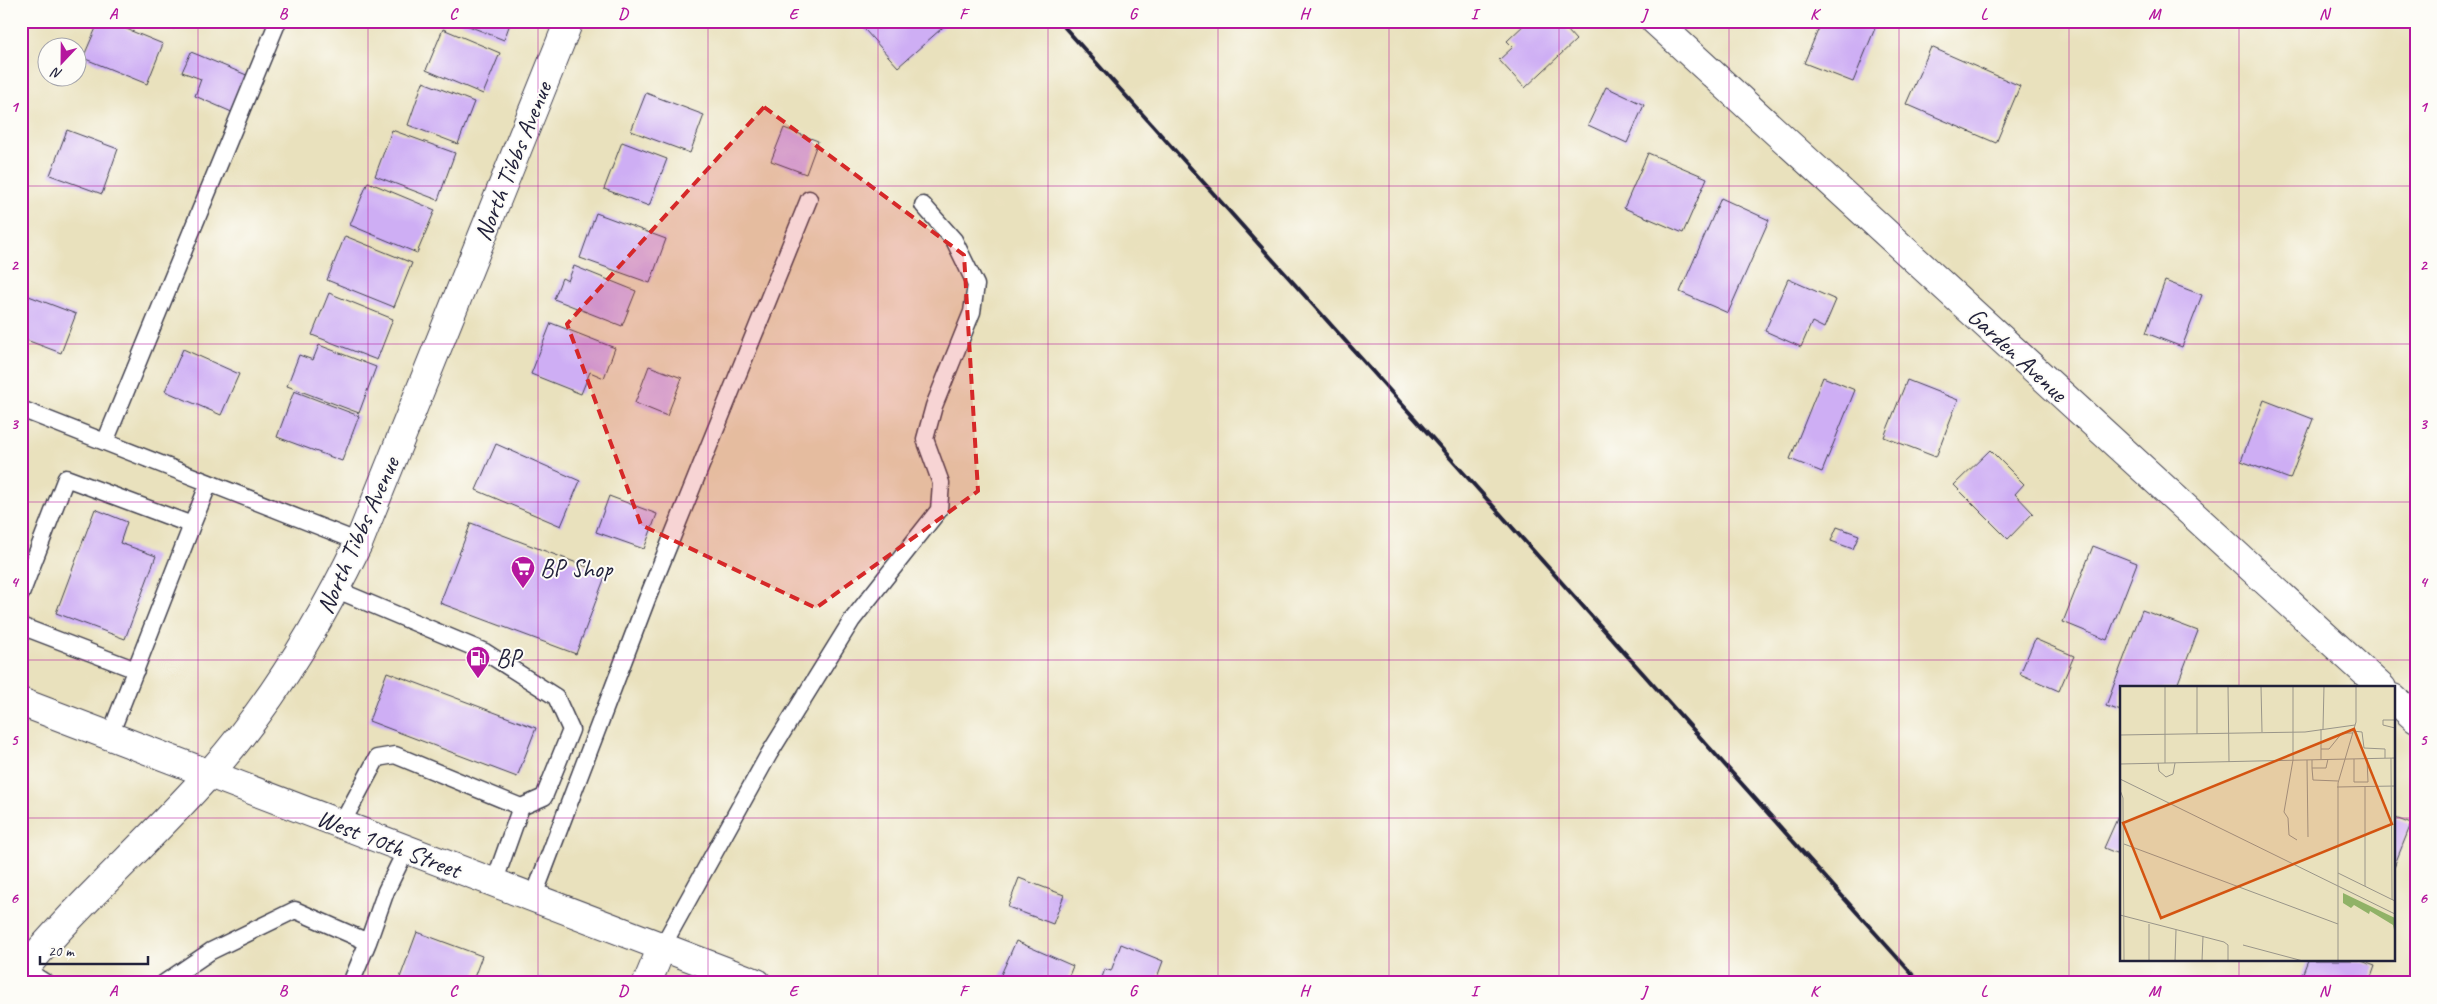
<svg xmlns="http://www.w3.org/2000/svg" width="2437" height="1004" viewBox="0 0 2437 1004" font-family="Caveat,sans-serif">
	<style>
		.building { fill: #ceaef4 }
		.lines { fill: none; stroke-linecap: round; stroke-linejoin: round }
		.service-casing { stroke: #403f4e; stroke-width: 19 }
		.minor-casing { stroke: #403f4e; stroke-width: 30 }
		.tertiary-casing { stroke: #403f4e; stroke-width: 30 }
		.primary-casing { stroke: #403f4e; stroke-width: 30 }
		.service { stroke: #fff; stroke-width: 16 }
		.minor { stroke: #fff; stroke-width: 28 }
		.tertiary { stroke: #fff; stroke-width: 28 }
		.primary { stroke: #fff; stroke-width: 28 }
		.rail { stroke: #22223b; stroke-width: 4 }
		.marked { fill: #d62828; fill-opacity: 0.2; stroke: #d62828; stroke-width: 4; stroke-dasharray: 10 6; stroke-linejoin: round }
		.grid { fill: none; stroke: #b5179e; stroke-width: 1; stroke-opacity: 0.55 }
		.labels { text-anchor: middle; stroke-width: 4; stroke-linejoin: round; paint-order: stroke }
		.street-label { font-size: 25px; fill: #22223b; stroke: #fdfcf7 }
		.poi-label { font-size: 25px; fill: #22223b; stroke: #fdfcf7; text-anchor: start }
		.inset-road { fill: none; stroke: #999589; stroke-width: 1 }
		.view { fill: #d45411; fill-opacity: 0.15; stroke: #d45411; stroke-width: 2.5 }
		.inset-edge { fill: none; stroke: #22223b; stroke-width: 2.5 }
		.neatline { fill: none; stroke: #b5179e; stroke-width: 2 }
		.grid-label { font-size: 16px; text-anchor: middle; font-weight: bold; fill: #b5179e }
	</style>
	<rect width="100%" height="100%" fill="#fdfcf7"/>
	<filter id="ink" filterUnits="userSpaceOnUse"><feTurbulence type="fractalNoise" baseFrequency=".02" numOctaves="2"/><feDisplacementMap in="SourceGraphic" scale="10" xChannelSelector="R" yChannelSelector="G"/><feConvolveMatrix kernelMatrix="1 2 1 2 8 2 1 2 1" color-interpolation-filters="sRGB"/></filter>
	<filter id="wash" filterUnits="userSpaceOnUse"><feTurbulence type="fractalNoise" baseFrequency=".0096" numOctaves="4" result="noise"/><feDisplacementMap in="SourceGraphic" scale="20" xChannelSelector="R" yChannelSelector="G"/><feGaussianBlur stdDeviation="1.12" result="paint"/><feColorMatrix in="noise" values="0 0 0 0 0 0 0 0 0 0 0 0 0 0 0 0 0 1.4 0 .05"/><feComposite in="paint" operator="in"/></filter>
	<g filter="url(#wash)">
		<rect width="100%" height="100%" fill="#e9e1bd"/>
		<g id="blocks">
			<path class="building" d="M99 21H107L163 44 147 84 83 58Z
				M155 21H176L174 29Z
				M456 21H511L504 40Z
				M857 21H950L898 67Z
				M1528 21H1559L1576 40 1525 88 1499 60 1513 47 1507 41Z
				M1822 21H1878L1853 82 1804 63Z
				M443 29 500 53 483 94 426 70Z
				M1931 47 2020 86 1996 143 1906 104Z
				M191 52 249 76 234 113 195 96 201 79 182 72Z
				M423 82 474 102 458 144 408 125Z
				M1606 87 1644 105 1627 143 1588 125Z
				M646 93 704 115 690 153 631 131Z
				M784 128 818 141 806 174 771 161Z
				M67 130 118 149 102 194 50 175Z
				M392 130 455 153 438 200 375 176Z
				M622 142 667 159 649 206 604 189Z
				M1648 153 1707 178 1683 233 1624 208Z
				M368 182 435 210 417 253 350 225Z
				M1721 198 1769 220 1728 313 1680 292Z
				M596 213 666 239 650 283 580 258Z
				M345 236 412 263 394 307 327 280Z
				M574 266 636 291 622 326 554 299 562 278 568 281Z
				M1788 279 1836 300 1824 328 1812 322 1801 347 1765 331Z
				M2165 281 2202 295 2182 347 2146 333Z
				M21 293 76 314 61 353 21 338Z
				M329 293 393 319 377 360 312 335Z
				M551 323 615 348 604 378 590 372 581 394 531 374Z
				M319 345 376 367 359 413 287 386 299 355 313 360Z
				M183 349 239 374 221 415 165 391Z
				M649 366 682 378 667 416 635 403Z
				M1823 377 1855 390 1822 472 1790 459Z
				M1907 380 1958 400 1936 457 1884 437Z
				M294 391 359 416 342 461 277 437Z
				M2264 400 2313 419 2290 479 2241 461Z
				M496 444 580 481 561 526 476 490Z
				M1990 450 2024 484 2015 494 2033 513 2008 539 1954 485Z
				M609 496 657 514 644 549 596 532Z
				M95 509 127 522 120 543 156 556 125 639 56 613Z
				M471 523 606 574 576 654 440 603Z
				M1837 527 1859 535 1853 549 1831 541Z
				M2093 546 2137 563 2107 640 2063 622Z
				M2142 610 2198 631 2176 688H2121V711L2106 706Z
				M2035 639 2074 656 2059 691 2020 674Z
				M387 672 536 728 517 777 369 721Z
				M2121 810V855L2104 848Z
				M2393 817 2411 824 2393 869Z
				M1019 878 1064 895 1053 924 1008 907Z
				M417 932 482 956 472 983H398Z
				M1016 941 1073 966 1066 983H1007L999 979Z
				M1121 944 1163 961 1155 983H1100L1105 969 1111 971Z
				M2308 960H2359L2375 966 2369 983H2299Z
				M540 977 554 983H538Z"/>
		</g>
	</g>
	<g filter="url(#ink)">
		<use href="#blocks" fill-opacity="0" stroke="#403f4e" stroke-width="1"/>
		<g class="lines">
			<defs>
				<path id="service" d="M21 409 359 542
					M105 442 278 21
					M192 525 209 483
					M335 589 485 652 556 697 571 730 544 797 521 807
					M21 594 66 478 192 525 110 735
					M21 626 136 670
					M341 825 377 758 395 755 521 807 494 883
					M533 898 647 599 809 199
					M662 947 769 754 852 620 939 510 941 483 925 439 934 406 972 312 976 285 954 240 923 205
					M24 969 46 983
					M164 983 211 951 295 910 368 942 386 891 406 850
					M351 983 368 942"/>
				<path id="minor" d="M1655 21 2382 688
					M2393 698 2416 719
					M647 983 662 947"/>
				<path id="tertiary" d="M21 973C79 902 149 842 209 774 271 705 319 625 359 542L569 21"/>
				<path id="primary" d="M21 702 757 983"/>
			</defs>
			<use href="#service" class="service-casing"/>
			<use href="#minor" class="minor-casing"/>
			<use href="#tertiary" class="tertiary-casing"/>
			<use href="#primary" class="primary-casing"/>
			<use href="#service" class="service"/>
			<use href="#minor" class="minor"/>
			<use href="#tertiary" class="tertiary"/>
			<use href="#primary" class="primary"/>
			<path class="rail" d="M1059 21 1920 983"/>
		</g>
	</g>
	<path class="marked" d="M764 107 964 255 978 491 816 608 641 525 567 324Z"/>
	<path class="grid" d="M198 21V983M368 21V983M538 21V983M708 21V983M878 21V983M1048 21V983M1218 21V983M1389 21V983M1559 21V983M1729 21V983M1899 21V983M2069 21V983M2239 21V688M21 186H2416M21 344H2416M21 502H2416M21 660H2416M21 818H2121M2393 818H2416M2239 960V983"/>
	<defs>
		<symbol id="supermarket-pin" viewBox="-11 -11 22 30"><path d="M0 17L-7.5 6A9.5 9.5 0 1 1 7.5 6Z" fill="#b5179e" stroke="#fdfcf7"/><path d="M-6-5.5h2.5l.6 2H6L4.5 2H-2.5L-4.4-4H-6ZM-1.5 3.2a1.3 1.3 0 1 0 .1 0ZM3 3.2a1.3 1.3 0 1 0 .1 0Z" fill="#fff"/></symbol>
		<symbol id="fuel-pin" viewBox="-11 -11 22 30"><path d="M0 17L-7.5 6A9.5 9.5 0 1 1 7.5 6Z" fill="#b5179e" stroke="#fdfcf7"/><path d="M-5.5-6h7V0h2V4h1.3V-2.5L3-4.5l.8-.8L6-3V5H2.5V1h-1V6h-7ZM-4.2-4.7v3.2H.2V-4.7Z" fill="#fff"/></symbol>
	</defs>
	<g fill-rule="evenodd">
		<use href="#supermarket-pin" x="509" y="554" width="28" height="38"/>
		<use href="#fuel-pin" x="464" y="644" width="28" height="38"/>
	</g>
	<g class="labels">
		<g class="street-label">
			<text transform="translate(512 161) rotate(-68)" y="9">North Tibbs Avenue</text>
			<text transform="translate(2018 354) rotate(43)" y="9">Garden Avenue</text>
			<text transform="translate(357 535) rotate(-66)" y="9">North Tibbs Avenue</text>
			<text transform="translate(389 843) rotate(21)" y="9">West 10th Street</text>
		</g>
		<g class="poi-label">
			<text x="540" y="577">BP Shop</text>
			<text x="496" y="667">BP</text>
		</g>
	</g>
	<g transform="translate(2120 686)">
		<rect width="275" height="275" fill="#e9e1bd"/>
		<path d="M223 207 275 232V248L273 239 250 225 249 228 234 219 231 222 223 217Z" fill="#90b267"/>
		<path class="inset-road" d="M45 0V77M77 0V48M108 0 109 76M141 0 142 46M173 0V74L164 126 168 132 169 149 177 154M275 34H263V39L275 42M203 43 204 0M233 45 242 46 244 62 265 63V72M0 49 185 46 235 39M201 63V43M271 72 272 214M201 73V63H209L222 47H233M234 73V96H248L247 73M187 74 188 151M192 74V82H206L208 73M38 77 39 85 46 91 53 88 55 77M0 78 275 72M192 82 193 94 218 95M0 93 275 228M217 101 275 100M0 104 3 112 4 275M4 158 218 238M218 187 275 215M245 200V101M0 229 104 256 108 259V275M29 238V275M123 259 183 275M55 275 56 244M82 275 83 250M218 275V97L236 36V0"/>
		<path class="view" d="M234 43 272 138 41 232 3 137Z"/>
		<rect width="275" height="275" class="inset-edge"/>
	</g>
	<rect width="2437" height="1004" fill="none" stroke="#fdfcf7" stroke-width="55"/>
	<g transform="translate(62 62) rotate(202)"><circle r="24" fill="#fdfcf7" stroke="#a5a5ac"/>
	<path d="M0-4L9 19L0 12L-9 19Z" fill="#b5179e"/>
	<text y="-8" font-size="14" font-weight="bold" text-anchor="middle" fill="#22223b">N</text>
	</g>
	<path d="M40 956v8h108v-8" fill="none" stroke="#22223b" stroke-width="2.5"/>
	<text x="48" y="956" font-size="15" fill="#22223b" stroke="#fdfcf7" stroke-width="4" paint-order="stroke">20 m</text>
	<rect x="28" y="28" width="2382" height="948" class="neatline"/>
	<g class="grid-label">
		<text x="113" y="19">A</text>
		<text x="283" y="19">B</text>
		<text x="453" y="19">C</text>
		<text x="623" y="19">D</text>
		<text x="793" y="19">E</text>
		<text x="963" y="19">F</text>
		<text x="1133" y="19">G</text>
		<text x="1304" y="19">H</text>
		<text x="1474" y="19">I</text>
		<text x="1644" y="19">J</text>
		<text x="1814" y="19">K</text>
		<text x="1984" y="19">L</text>
		<text x="2154" y="19">M</text>
		<text x="2324" y="19">N</text>
		<text x="14" y="112">1</text>
		<text x="2423" y="112">1</text>
		<text x="14" y="270">2</text>
		<text x="2423" y="270">2</text>
		<text x="14" y="429">3</text>
		<text x="2423" y="429">3</text>
		<text x="14" y="587">4</text>
		<text x="2423" y="587">4</text>
		<text x="14" y="745">5</text>
		<text x="2423" y="745">5</text>
		<text x="14" y="903">6</text>
		<text x="2423" y="903">6</text>
		<text x="113" y="996">A</text>
		<text x="283" y="996">B</text>
		<text x="453" y="996">C</text>
		<text x="623" y="996">D</text>
		<text x="793" y="996">E</text>
		<text x="963" y="996">F</text>
		<text x="1133" y="996">G</text>
		<text x="1304" y="996">H</text>
		<text x="1474" y="996">I</text>
		<text x="1644" y="996">J</text>
		<text x="1814" y="996">K</text>
		<text x="1984" y="996">L</text>
		<text x="2154" y="996">M</text>
		<text x="2324" y="996">N</text>
	</g>
</svg>
